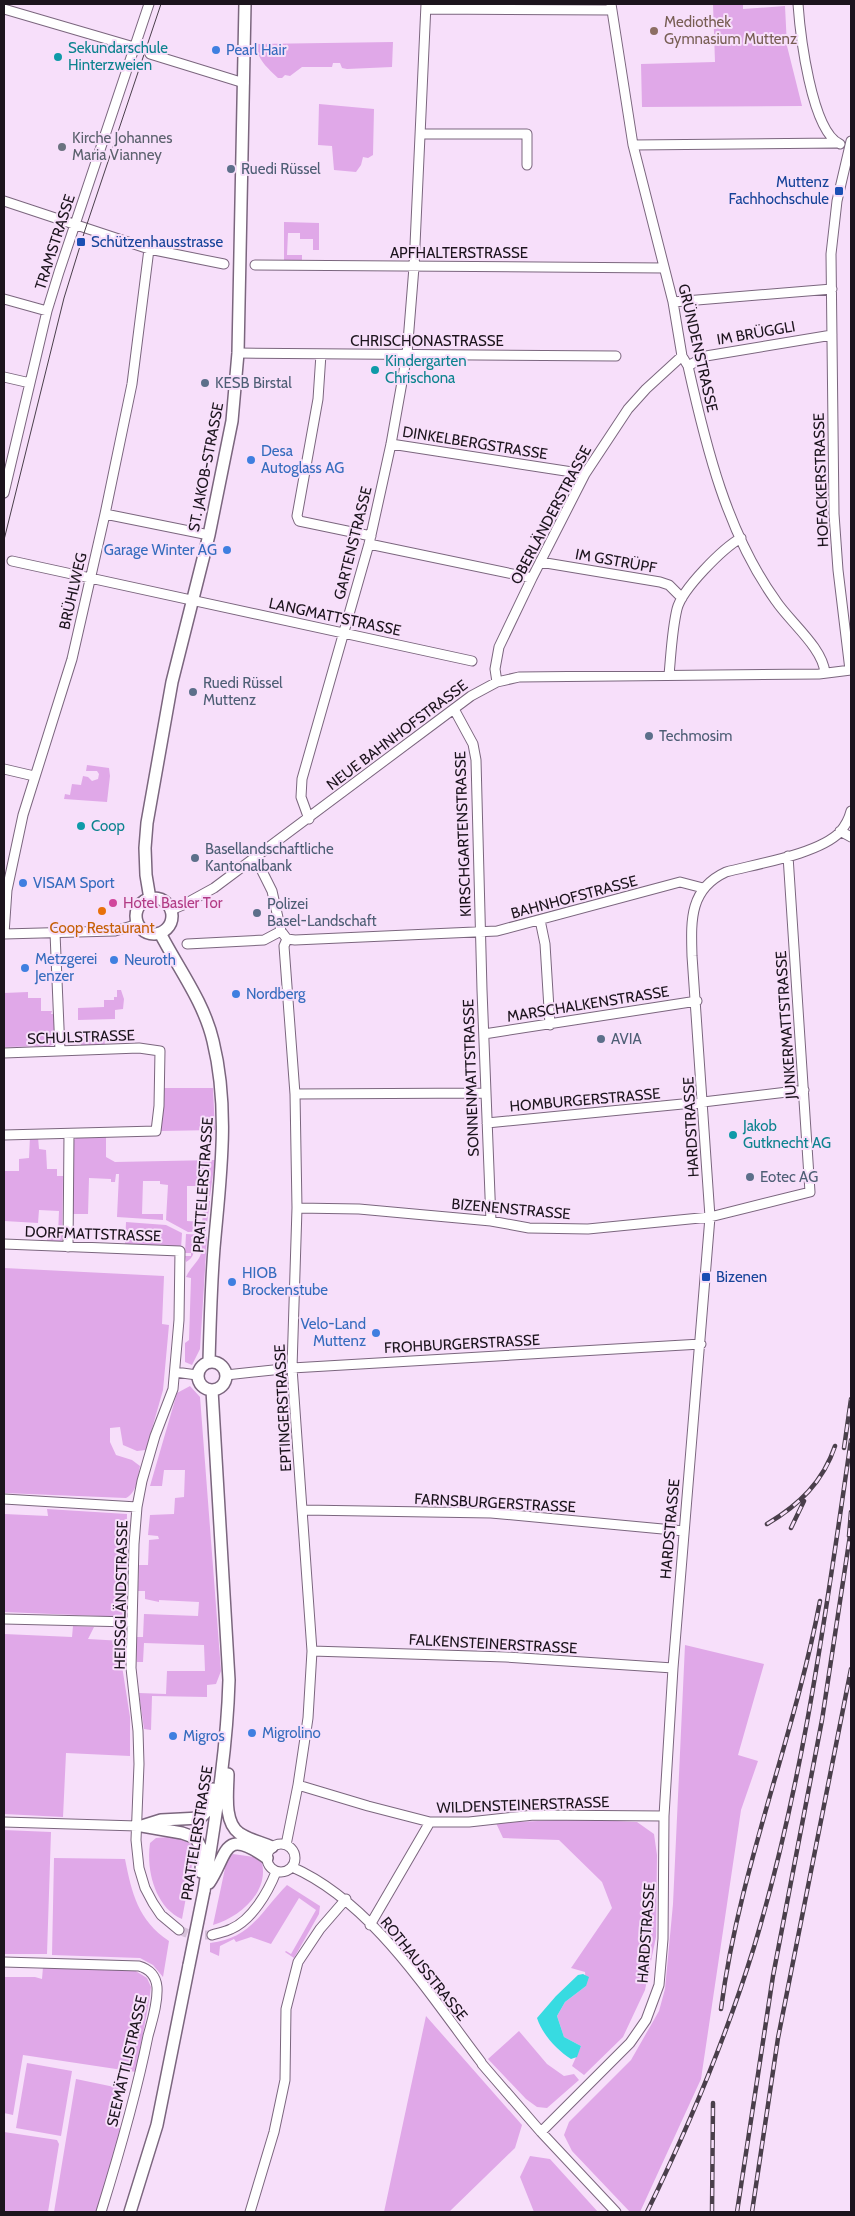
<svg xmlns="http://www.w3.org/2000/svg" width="855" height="2216" viewBox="0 0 855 2216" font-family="Cabin,sans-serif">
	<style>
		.green { fill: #e0a8e8 }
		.water { fill: #37dbe1 }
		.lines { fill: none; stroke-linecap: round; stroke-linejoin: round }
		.minor-tunnel { stroke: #d6c1d9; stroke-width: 9; stroke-dasharray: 9 4.5; stroke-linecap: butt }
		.minor-casing { stroke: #7b667e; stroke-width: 11 }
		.major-casing { stroke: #7b667e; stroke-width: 14 }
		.minor { stroke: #fff; stroke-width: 9 }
		.major { stroke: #fff; stroke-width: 11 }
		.tram { stroke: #4a3f4b; stroke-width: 1 }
		.rail-casing { stroke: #4a3f4b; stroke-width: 4.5 }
		.rail { stroke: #f7dffa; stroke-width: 2.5; stroke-dasharray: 8; stroke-linecap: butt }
		.major-bridge-casing { stroke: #7b667e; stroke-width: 14; stroke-linecap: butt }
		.major-bridge { stroke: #fff; stroke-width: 11 }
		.education-dot { fill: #8d6e63; stroke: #f7dffa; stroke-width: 2 }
		.shop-dot { fill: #3f7fe0; stroke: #f7dffa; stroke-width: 2 }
		.culture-dot { fill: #0f9aa8; stroke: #f7dffa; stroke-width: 2 }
		.worship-dot { fill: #6b7280; stroke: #f7dffa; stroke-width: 2 }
		.service-dot { fill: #5c6f8a; stroke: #f7dffa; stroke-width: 2 }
		.transit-dot { fill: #1a4fb4; stroke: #f7dffa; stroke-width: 2 }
		.hotel-dot { fill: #d1479c; stroke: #f7dffa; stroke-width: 2 }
		.food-dot { fill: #e8710a; stroke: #f7dffa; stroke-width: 2 }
		.labels { text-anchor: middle; stroke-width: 4; stroke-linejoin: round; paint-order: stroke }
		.education-label { font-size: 15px; fill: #785e54; stroke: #f7dffa; text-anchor: start }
		.culture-label { font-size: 15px; fill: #0d838f; stroke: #f7dffa; text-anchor: start }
		.shop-label { font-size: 15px; fill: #366cbe; stroke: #f7dffa; text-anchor: start }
		.worship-label { font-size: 15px; fill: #5b616d; stroke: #f7dffa; text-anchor: start }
		.service-label { font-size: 15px; fill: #4e5e75; stroke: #f7dffa; text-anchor: start }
		.transit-label { font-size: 15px; fill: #164399; stroke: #f7dffa; text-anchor: start }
		.street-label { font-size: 15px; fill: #1c141d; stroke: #f7dffa }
		.hotel-label { font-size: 15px; fill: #b23c85; stroke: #f7dffa; text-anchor: start }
		.food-label { font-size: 15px; fill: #c56008; stroke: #f7dffa }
	</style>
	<rect width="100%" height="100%" fill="#f7dffa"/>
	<path class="green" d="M713 4H743V9L785 6 787 46 802 106 642 107 641 64 715 62Z
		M393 42 392 67 347 69 342 68 340 63H333L332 67H302L290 76 285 75 282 78H278C268 68 256 59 257 44Z
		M319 104 374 109 373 155 368 158 363 157 361 165 356 172 334 170 332 146 318 145Z
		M284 222 319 223V250H313V239H300V233H288L287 255H302V261H284Z
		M87 765 109 768 110 776 107 802 64 799 65 794 70 795 72 784 81 785 83 776 88 777 92 781 98 779 99 774 97 771H86Z
		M117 990H121L124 999 123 1009 115 1010V1019L78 1020V1008L104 1007V1000H114V997H117Z
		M28 992V998H41V1011H52L51 1014H55V1044L49 1046 4 1047V993Z
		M81 1034H104L105 1046H81Z
		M163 1088H213L215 1130 161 1131Z
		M78 1136 106 1137V1157L115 1162 215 1160 210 1196H205V1186H187V1221L202 1222 205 1201H210L206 1231 188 1232 166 1220 168 1185 160 1184V1181H143L142 1214H163V1220L117 1217 119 1174H116L115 1182H111V1179L89 1178 88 1214H73L72 1142Z
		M30 1137H38L39 1149 46 1150 47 1169H57V1176H63L62 1243 47 1242V1234H58L59 1211 39 1210 38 1223 4 1221V1171H19V1159L29 1158Z
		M126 1222 166 1225 182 1233 181 1249 125 1248Z
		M186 1234 205 1235 207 1237 200 1349 192 1365 185 1362V1343L189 1340 191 1278 186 1277C194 1260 209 1258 197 1235L191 1237C194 1247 197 1256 186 1262L185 1256H191V1253H185Z
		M4 1268 164 1276 162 1324 169 1325 163 1390 146 1450 137 1451 123 1445 120 1427 110 1428V1442L116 1455 132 1460 140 1466C138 1476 137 1493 126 1498L4 1493Z
		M190 1386 200 1397 221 1671 216 1684 207 1685V1697L152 1696 151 1730 144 1729 139 1693 166 1694 167 1671H205L204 1645 144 1643 143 1662H137L136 1637H143L144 1614 198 1616 199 1602 159 1600V1602L145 1599V1591H138L139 1565H148L149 1540 159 1539 158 1536 148 1535 150 1515 174 1514 175 1498 184 1497 185 1470H164L162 1486H150L177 1393Z
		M47 1509 127 1514 125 1617 4 1612V1514L48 1516Z
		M73 1626 94 1627 88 1639 123 1641 122 1666 130 1717V1756L66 1753 63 1817 4 1814V1634L72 1637Z
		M685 1645 764 1664 738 1755 758 1761 741 1810 701 2079 640 2212H630L572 2151 564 2135 569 2122 631 2060 659 2011 665 1989 673 1904Z
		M577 1819 637 1822 654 1834 657 1855 656 1937 645 1990 623 2037 584 2075 572 2066 581 2046 564 2037 557 2016 565 2002 586 1986 585 1972 571 1968 612 1908 602 1882 559 1840 503 1838 496 1823Z
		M4 1830 51 1832 47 1954H4Z
		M168 1837C180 1839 188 1839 195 1849L182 1919C155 1907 146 1870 150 1843L156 1838Z
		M233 1854 254 1857 262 1863C269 1893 238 1918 213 1925L227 1859Z
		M54 1858 125 1859C132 1894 138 1920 169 1941L163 1977 153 1965 140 1958 52 1955Z
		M287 1885 320 1906 319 1914 294 1958 285 1952 286 1951 291 1954 316 1910 299 1898 271 1944 251 1937 236 1942 234 1939 220 1946 219 1956 210 1952V1943C251 1939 262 1910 287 1885Z
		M43 1967 134 1970 147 1978 151 1987 149 2001 136 2072 23 2055 13 2115 4 2113V1977H35L42 1979Z
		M426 2016 522 2125 515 2148 449 2212H384Z
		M519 2031 547 2064 564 2076 574 2074 579 2080 547 2108 537 2107 526 2099 488 2059Z
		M27 2063 72 2071 61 2136 16 2128Z
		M76 2079 124 2089 115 2127 123 2129 98 2212H54Z
		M4 2132 57 2140 59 2144 48 2212H4Z
		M530 2156 550 2159 598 2212H534L520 2177Z"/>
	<path class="water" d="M583 1974 589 1977 586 1986 565 2002 557 2016 564 2037 581 2046 577 2057 571 2059C557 2050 542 2034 537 2018L556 1996 578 1975Z"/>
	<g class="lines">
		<path class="minor-tunnel" d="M179 1930 191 1935H212"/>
		<defs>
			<path id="minor" d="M611 4 633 145 673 302 682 356 688 366C706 447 727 533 776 601 790 622 823 648 825 673
				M798 4C800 32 811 131 840 144
				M4 9 134 47
				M426 9 612 10
				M150 54 244 83
				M420 134H527V165
				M633 145 837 143
				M4 201 149 249 224 264
				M255 265 664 268
				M4 299 47 311
				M673 302 832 289
				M238 353 616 356
				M321 354 318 399 297 516 299 521 371 536
				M688 366 706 356 832 335
				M4 377 30 383
				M391 444 585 474
				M4 493 47 311 59 272 149 4
				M105 514 209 535
				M369 544 532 578
				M12 561 472 661
				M540 562 660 582 669 585 682 598
				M850 670 838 570 834 514 831 254 837 201 851 141
				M669 675C671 654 672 630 677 609 682 589 723 548 741 538
				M497 682 495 669 499 647 532 578 585 474 628 409 646 389 682 356
				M454 709 473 744 476 760 482 990 491 1221
				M4 769 34 776
				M309 819 301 797 302 779 369 544 391 444 407 354 414 267 426 4
				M840 831 851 837
				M256 859 272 891 281 931 287 939 295 940 497 931 680 882 703 888
				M171 910 183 905 214 888 471 696 497 682 519 677 819 674 851 670
				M540 920 545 944 550 1025
				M55 933 60 1051
				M4 934 7 890 23 815 72 659 105 514 132 384 149 249
				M4 934 115 931 138 924
				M187 944 264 940 281 931
				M484 1034 697 1001
				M4 1053 139 1048 160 1051 159 1106 156 1131 4 1135
				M295 1094 485 1093
				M487 1123 703 1102 804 1090
				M297 1208 359 1209 491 1221 529 1228 588 1229 710 1217 810 1192 788 856
				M4 1244 180 1251 179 1320 173 1389 155 1436 142 1481 137 1507 134 1544 131 1668 138 1731 139 1764 136 1840 139 1868 145 1888 153 1903 161 1915 179 1930
				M68 1247 69 1134
				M175 1372 197 1375
				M226 1375 292 1368 701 1344
				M4 1499 137 1507
				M303 1510 491 1513 684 1531
				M4 1619 132 1622
				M312 1651 506 1657 673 1668
				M298 1785 368 1806 430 1822H469L534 1815 664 1816
				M4 1822 137 1826
				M267 1858a14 14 0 1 1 28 0a14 14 0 1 1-28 0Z
				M286 1845 298 1785 308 1718 312 1651 292 1368 297 1208 295 1094 284 946 287 939
				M292 1867C372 1902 429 1994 481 2062
				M370 1925 430 1822
				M212 1935C218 1933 225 1932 231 1929 252 1920 268 1892 276 1872
				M4 1962 139 1966C149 1969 156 1976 157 1987 158 2003 152 2021 148 2036 136 2096 119 2154 101 2212
				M482 2064 541 2132 616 2212
				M541 2132 630 2043 646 2020 659 1985 663 1939 664 1816 673 1668 710 1217 692 956C691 921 689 889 726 872 756 864 819 854 840 832 845 826 849 819 851 811
				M250 2212 274 2132 285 2080 286 2009 298 1962 320 1929 346 1899"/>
			<path id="major" d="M136 916a18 18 0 1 1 36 0a18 18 0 1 1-36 0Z
				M150 899 146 875 145 848 147 823 172 682 209 535 232 421 238 353 245 4
				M160 933C178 968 204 1002 213 1041 230 1110 220 1179 214 1248 211 1286 210 1324 209 1362
				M198 1376a14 14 0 1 1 28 0a14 14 0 1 1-28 0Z
				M228 1774C228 1791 223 1821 239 1833 249 1840 261 1842 272 1847
				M142 1826 161 1820 200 1818 208 1810 213 1789
				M142 1826 182 1833 196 1838 202 1850 201 1872
				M209 1883C228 1855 222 1826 267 1858
				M204 1891C215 1821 227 1751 229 1680L212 1390
				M130 2212 157 2125 189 1965"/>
		</defs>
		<use href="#minor" class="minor-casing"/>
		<use href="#major" class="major-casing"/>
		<use href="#minor" class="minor"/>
		<use href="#major" class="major"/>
		<path class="tram" d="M4 540 64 298 85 230 161 4"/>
		<defs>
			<path id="rail" d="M844 1448 851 1399
				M767 1524C799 1505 823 1482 835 1446
				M791 1528 804 1501
				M849 1536 851 1512
				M721 2009C739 1869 794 1739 820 1601
				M647 2212C689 2126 726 2038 754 1947 804 1781 826 1610 851 1440
				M712 2212 713 2103
				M737 2212 773 1976 822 1720 851 1529
				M752 2212 778 2038 851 1669"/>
		</defs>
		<use href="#rail" class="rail-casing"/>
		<use href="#rail" class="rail"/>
		<defs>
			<path id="major-bridge" d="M189 1965 204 1891"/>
		</defs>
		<use href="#major-bridge" class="major-bridge-casing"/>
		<use href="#major-bridge" class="major-bridge"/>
	</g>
	<circle class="education-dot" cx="654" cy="31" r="5"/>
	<g class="shop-dot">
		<circle cx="216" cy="50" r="5"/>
		<circle cx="251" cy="460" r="5"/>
		<circle cx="227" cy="550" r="5"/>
		<circle cx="23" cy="883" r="5"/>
		<circle cx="114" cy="960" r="5"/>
		<circle cx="25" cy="968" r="5"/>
		<circle cx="236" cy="994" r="5"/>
		<circle cx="232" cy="1282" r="5"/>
		<circle cx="376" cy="1333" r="5"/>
		<circle cx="252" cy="1733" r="5"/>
		<circle cx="173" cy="1736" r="5"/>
	</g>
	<g class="culture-dot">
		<circle cx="58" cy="57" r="5"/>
		<circle cx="375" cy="370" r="5"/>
		<circle cx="81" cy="826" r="5"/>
		<circle cx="733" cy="1135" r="5"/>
	</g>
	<circle class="worship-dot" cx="62" cy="147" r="5"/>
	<g class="service-dot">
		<circle cx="231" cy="169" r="5"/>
		<circle cx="205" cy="383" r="5"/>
		<circle cx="193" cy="692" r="5"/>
		<circle cx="649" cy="736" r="5"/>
		<circle cx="195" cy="858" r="5"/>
		<circle cx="257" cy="913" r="5"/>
		<circle cx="601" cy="1039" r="5"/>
		<circle cx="750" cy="1177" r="5"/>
	</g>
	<g class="transit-dot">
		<rect x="834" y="186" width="10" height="10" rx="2.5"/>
		<rect x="76" y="237" width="10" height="10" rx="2.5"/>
		<rect x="701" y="1272" width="10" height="10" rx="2.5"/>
	</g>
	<circle class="hotel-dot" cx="113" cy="903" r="5"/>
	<circle class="food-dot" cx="102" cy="911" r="5"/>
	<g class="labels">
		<g class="education-label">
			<text x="664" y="27">Mediothek<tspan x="664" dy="17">Gymnasium Muttenz</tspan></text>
		</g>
		<g class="culture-label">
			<text x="68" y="53">Sekundarschule<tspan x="68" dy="17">Hinterzweien</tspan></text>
			<text x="385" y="366">Kindergarten<tspan x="385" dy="17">Chrischona</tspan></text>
			<text x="91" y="831">Coop</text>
			<text x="743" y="1131">Jakob<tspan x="743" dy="17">Gutknecht AG</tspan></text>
		</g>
		<g class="shop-label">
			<text x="226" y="55">Pearl Hair</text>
			<text x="261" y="456">Desa<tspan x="261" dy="17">Autoglass AG</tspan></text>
			<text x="217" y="555" text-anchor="end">Garage Winter AG</text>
			<text x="33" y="888">VISAM Sport</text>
			<text x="35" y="964">Metzgerei<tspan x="35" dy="17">Jenzer</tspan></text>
			<text x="124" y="965">Neuroth</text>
			<text x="246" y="999">Nordberg</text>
			<text x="242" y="1278">HIOB<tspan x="242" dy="17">Brockenstube</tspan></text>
			<text x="366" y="1329" text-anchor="end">Velo-Land<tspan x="366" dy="17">Muttenz</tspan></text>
			<text x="262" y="1738">Migrolino</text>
			<text x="183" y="1741">Migros</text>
		</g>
		<g class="worship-label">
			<text x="72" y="143">Kirche Johannes<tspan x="72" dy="17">Maria Vianney</tspan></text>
		</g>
		<g class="service-label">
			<text x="241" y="174">Ruedi Rüssel</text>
			<text x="215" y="388">KESB Birstal</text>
			<text x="203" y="688">Ruedi Rüssel<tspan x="203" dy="17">Muttenz</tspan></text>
			<text x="659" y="741">Techmosim</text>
			<text x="205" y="854">Basellandschaftliche<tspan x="205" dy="17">Kantonalbank</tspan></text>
			<text x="267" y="909">Polizei<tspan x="267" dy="17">Basel-Landschaft</tspan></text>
			<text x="611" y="1044">AVIA</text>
			<text x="760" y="1182">Eotec AG</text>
		</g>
		<g class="transit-label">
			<text x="829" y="187" text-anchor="end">Muttenz<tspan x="829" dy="17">Fachhochschule</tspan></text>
			<text x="91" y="247">Schützenhausstrasse</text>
			<text x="716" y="1282">Bizenen</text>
		</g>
		<g class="street-label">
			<text transform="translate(55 242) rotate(-72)" y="5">TRAMSTRASSE</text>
			<text x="459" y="258">APFHALTERSTRASSE</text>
			<text transform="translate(756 333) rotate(-10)" y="5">IM BRÜGGLI</text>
			<text x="427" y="346">CHRISCHONASTRASSE</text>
			<text transform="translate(698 348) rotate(77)" y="5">GRÜNDENSTRASSE</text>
			<text transform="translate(475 443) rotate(9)" y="5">DINKELBERGSTRASSE</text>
			<text transform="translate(206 467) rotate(-79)" y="5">ST. JAKOB-STRASSE</text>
			<text transform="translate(821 480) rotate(-92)" y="5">HOFACKERSTRASSE</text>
			<text transform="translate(551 515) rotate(-62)" y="5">OBERLÄNDERSTRASSE</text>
			<text transform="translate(353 543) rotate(-76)" y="5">GARTENSTRASSE</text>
			<text transform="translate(616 561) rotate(10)" y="5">IM GSTRÜPF</text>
			<text transform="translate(73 591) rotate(-77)" y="5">BRÜHLWEG</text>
			<text transform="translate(335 617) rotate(12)" y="5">LANGMATTSTRASSE</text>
			<text transform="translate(397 735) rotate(-37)" y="5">NEUE BAHNHOFSTRASSE</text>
			<text transform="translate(463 834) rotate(-92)" y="5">KIRSCHGARTENSTRASSE</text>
			<text transform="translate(574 897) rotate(-15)" y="5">BAHNHOFSTRASSE</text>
			<text transform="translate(588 1004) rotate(-9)" y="5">MARSCHALKENSTRASSE</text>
			<text transform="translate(786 1025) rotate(-94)" y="5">JUNKERMATTSTRASSE</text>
			<text transform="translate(81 1037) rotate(-2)" y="5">SCHULSTRASSE</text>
			<text transform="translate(471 1078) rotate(-92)" y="5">SONNENMATTSTRASSE</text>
			<text transform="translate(585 1100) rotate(-5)" y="5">HOMBURGERSTRASSE</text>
			<text transform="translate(691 1127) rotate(-93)" y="5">HARDSTRASSE</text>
			<text transform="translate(203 1185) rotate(-86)" y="5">PRATTELERSTRASSE</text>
			<text transform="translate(511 1209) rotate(5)" y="5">BIZENENSTRASSE</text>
			<text transform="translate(93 1234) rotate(2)" y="5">DORFMATTSTRASSE</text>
			<text transform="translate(462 1344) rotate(-3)" y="5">FROHBURGERSTRASSE</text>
			<text transform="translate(283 1408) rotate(-93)" y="5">EPTINGERSTRASSE</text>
			<text transform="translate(495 1503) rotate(3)" y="5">FARNSBURGERSTRASSE</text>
			<text transform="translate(670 1529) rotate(-85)" y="5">HARDSTRASSE</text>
			<text transform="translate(121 1595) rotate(-89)" y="5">HEISSGLÄNDSTRASSE</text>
			<text transform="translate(493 1644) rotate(3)" y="5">FALKENSTEINERSTRASSE</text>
			<text transform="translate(523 1805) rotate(-2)" y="5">WILDENSTEINERSTRASSE</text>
			<text transform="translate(197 1833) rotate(-81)" y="5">PRATTELERSTRASSE</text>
			<text transform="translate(646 1933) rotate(-86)" y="5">HARDSTRASSE</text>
			<text transform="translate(424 1969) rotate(51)" y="5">ROTHAUSSTRASSE</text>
			<text transform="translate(127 2061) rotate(-77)" y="5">SEEMÄTTLISTRASSE</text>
		</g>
		<g class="hotel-label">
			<text x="123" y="908">Hotel Basler Tor</text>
		</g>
		<g class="food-label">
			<text x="102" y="933">Coop Restaurant</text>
		</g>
	</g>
	<rect width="855" height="2216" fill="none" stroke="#1c141d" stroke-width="10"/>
</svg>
